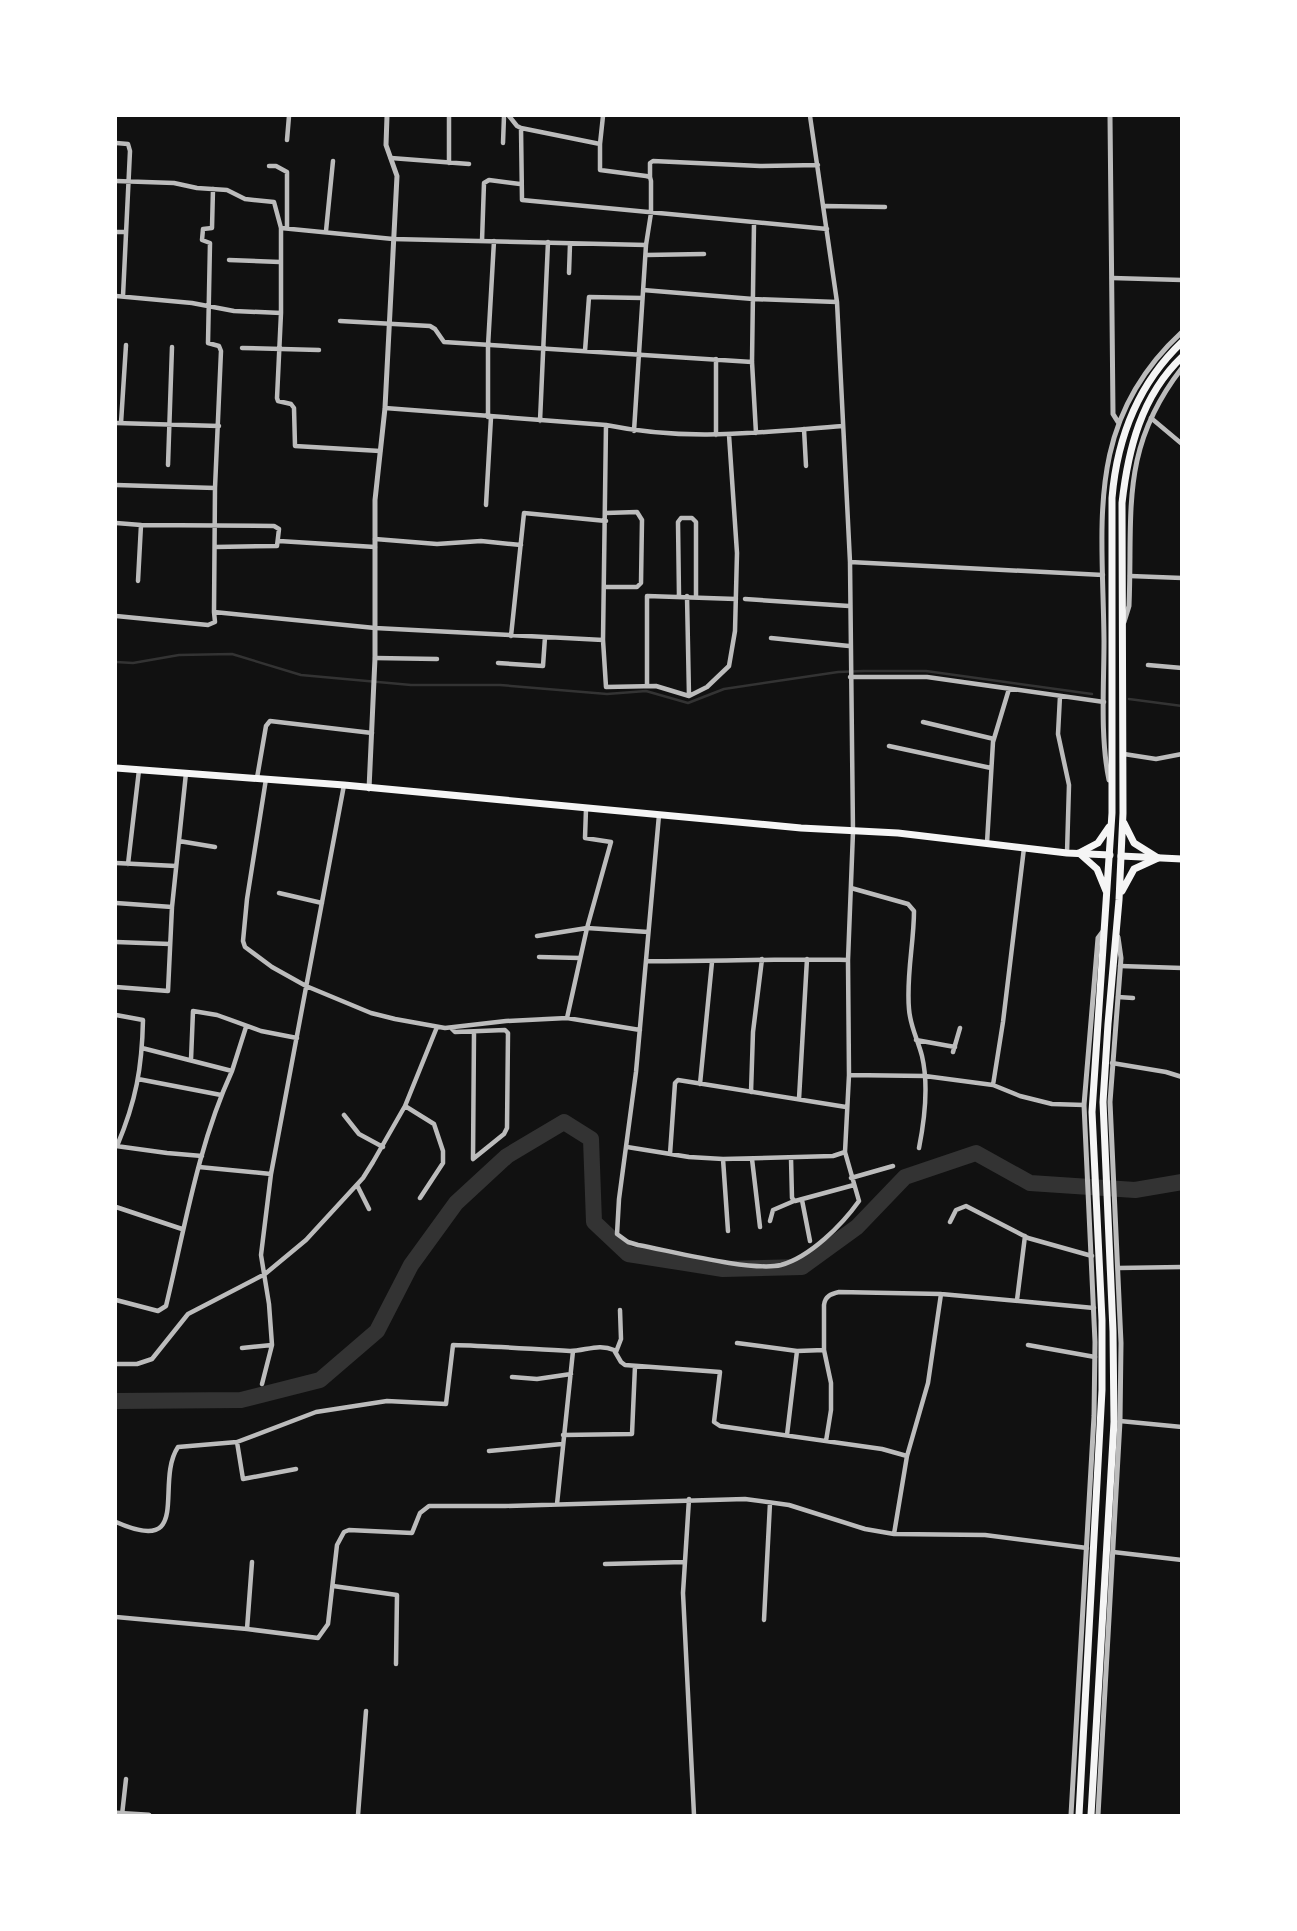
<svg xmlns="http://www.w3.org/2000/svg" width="1297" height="1931" viewBox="0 0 1297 1931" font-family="Jost,sans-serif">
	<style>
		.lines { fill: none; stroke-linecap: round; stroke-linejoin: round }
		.stream { stroke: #333; stroke-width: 2.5 }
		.river { stroke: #333; stroke-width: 16 }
		.minor { stroke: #bcbcbc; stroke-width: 4.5 }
		.tertiary { stroke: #bcbcbc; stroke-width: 5 }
		.primary { stroke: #f5f5f5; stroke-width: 7 }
		.trunk { stroke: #f5f5f5; stroke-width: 7 }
	</style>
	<rect width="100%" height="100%" fill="#111"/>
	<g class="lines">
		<path class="stream" d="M116 662 133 663 179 655 232 654 301 675 411 685H500L607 694 646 691 688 703 724 689 838 672 864 671H926L1092 694
			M1129 699 1182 706"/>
		<path class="river" d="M116 1401 241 1400 320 1380 377 1331 411 1265 456 1203 507 1156 564 1122 591 1139 594 1222 628 1254 723 1269 802 1267 857 1227 905 1177 976 1153 1030 1183 1135 1190 1182 1182"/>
		<path class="minor" d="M509 116 517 126 521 128 600 144
			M603 116 600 144V170L646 176 650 177 651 181V213L646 245 634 431
			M521 128 522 200 827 229
			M287 140 289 116
			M116 143 128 144 130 151 123 296
			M503 143 504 116
			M391 158 469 164
			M449 163V116
			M269 166H276L287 172V228
			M650 177V163L653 161 760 166 818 165
			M116 181 174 183 197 188 227 190 245 199 274 202 281 228
			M213 189 212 228 203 229 202 240 210 243 208 343 219 346 221 351 215 488 214 612
			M825 206 885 207
			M754 223 752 362 756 433
			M326 231 333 161
			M116 232H126
			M482 241 484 183 489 180 520 184
			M646 255 704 254
			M229 260 280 262
			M569 273 570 244
			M1112 278 1182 280
			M643 290 753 299 837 302
			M116 296 192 303 234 311 281 313
			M340 321 430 326 435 329 444 342 752 362
			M242 348 319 350
			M585 351 589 297 642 298
			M385 408 606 425C689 442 760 432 843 426
			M488 417V346L494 241
			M1151 418 1182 444
			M540 421 548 242
			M116 423 219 426
			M121 423 126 345
			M606 425 603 640 606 687 656 686 689 696 707 687 729 666 735 631 737 553 729 435
			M804 429 806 466
			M716 435V359
			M380 451 295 446 294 408 291 404 278 401 277 398 281 313V228L393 239 646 245
			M168 465 172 347
			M116 485 215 488
			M486 505 491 417
			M116 523 141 525
			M375 539 437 544 481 541 521 545
			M279 541 375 547
			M850 562 1103 575
			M1130 576 1182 578
			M138 581 141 525 274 526 279 529 277 546 215 547
			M605 587H637L641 583 642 520 637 512 606 513
			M679 596 678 522 681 518H692L696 522V596
			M687 596 689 696
			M745 599 849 606
			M116 616 208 625 215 622 214 612 375 628 603 640
			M511 636 524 513 606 521
			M771 638 849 646
			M375 658 437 659
			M498 663 543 666 545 637
			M1148 665 1182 668
			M850 677H927L1104 702
			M647 685V596L736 599
			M1060 696 1058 734 1069 785 1067 853
			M923 722 994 739
			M889 746 991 768
			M1124 754 1156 759 1182 754
			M257 778 266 726 270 721 372 733
			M266 779 247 899 243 941 245 947 272 967 306 986 371 1013 395 1019 445 1028 506 1021 567 1018 640 1030
			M659 815 636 1072 619 1199 617 1234 628 1242 638 1245C671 1251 752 1272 781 1265 810 1257 842 1225 859 1201L845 1152
			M179 841 215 847
			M987 843 993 742 1009 689
			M116 863 176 866
			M128 864 139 770
			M851 888 908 904 914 911C914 943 906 976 909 1009 910 1026 918 1040 922 1056 929 1086 925 1118 919 1148
			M279 893 322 903
			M116 903 172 907
			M537 936 587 928 648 932
			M116 942 170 944
			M539 957 580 958
			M646 961C713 962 780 958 848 960
			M1120 966 1182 968
			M116 987 168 991 172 907 186 773
			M1118 997 1133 998
			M116 1015 143 1020C142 1068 136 1101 117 1146
			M567 1018 587 928 611 842 585 838 586 809
			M451 1028 455 1032 505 1030 508 1033 507 1128 504 1134 473 1159 474 1032
			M916 1040 955 1047
			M953 1052 960 1028
			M191 1060 193 1011 217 1015 261 1031 297 1038
			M1112 1063 1166 1072 1182 1077
			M232 1071 246 1027
			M849 1075 925 1076 993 1085 1020 1096 1052 1104 1084 1105
			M138 1079 221 1095
			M700 1084 712 962
			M993 1085 1003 1022 1024 848
			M751 1092 753 1032 762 959
			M799 1099 807 959
			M405 1106 434 1124 443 1151V1163L420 1198
			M344 1115 359 1134 383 1147
			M116 1146 167 1153 202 1156
			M627 1147 689 1157 723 1159 833 1156 845 1152 849 1075 848 960 853 832 850 562 837 302 810 116
			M670 1154 675 1083 678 1080 846 1107
			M791 1158 792 1198 795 1201 854 1185
			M723 1159 728 1231
			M752 1159 760 1227
			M199 1167 271 1174
			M851 1178 893 1166
			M357 1185 369 1209
			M802 1200 810 1241
			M116 1207 182 1229
			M770 1221 773 1210 794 1201
			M950 1222 956 1210 966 1206 1028 1238 1092 1256
			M1118 1268 1182 1267
			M116 1300 158 1311 166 1306C185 1227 198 1145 232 1071L142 1048
			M1017 1300 1025 1236
			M737 1343 797 1351 824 1350
			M1028 1345 1095 1357
			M242 1348 272 1345
			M616 1352 621 1339 620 1310
			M116 1364H137L152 1359 188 1314 265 1274 306 1240 363 1178 373 1162 405 1106 437 1027
			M512 1377 537 1379 571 1374
			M262 1384 272 1345 269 1304 261 1255 271 1174 344 785
			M1120 1421 1182 1427
			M563 1435 632 1434 635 1366
			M787 1435 797 1351
			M826 1441 831 1410V1383L824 1350V1305C825 1296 831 1294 839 1292L941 1294 1094 1308
			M237 1442 243 1479 296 1469
			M489 1451 562 1444
			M689 1499 683 1593 694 1815
			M557 1504 573 1351
			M116 1522C194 1557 154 1483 178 1447L237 1442 316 1412 387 1401 446 1404 453 1345C492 1346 531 1349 570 1351 585 1351 599 1343 614 1350L621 1362 625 1365 720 1372 714 1422 720 1426 882 1449 907 1456
			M894 1534 907 1456 928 1383 941 1294
			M1113 1552 1182 1560
			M605 1564 684 1562
			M333 1586 397 1595 396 1664
			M116 1617 247 1629 318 1638 328 1624 337 1545 344 1532 349 1530 412 1533 420 1513 429 1506H505L745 1499 789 1505 865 1529 894 1534 985 1535 1087 1548
			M764 1620 770 1503
			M247 1629 252 1562
			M122 1815 126 1779
			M358 1815 366 1711"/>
		<path class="tertiary" d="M1110 116 1113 414 1118 422
			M1124 622 1129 606C1133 511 1119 449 1182 368
			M1109 780C1100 737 1104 686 1104 641 1103 522 1084 422 1182 332
			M369 789 375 658V500L385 408 397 176 386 145 387 116
			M116 1813 149 1815
			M1071 1815 1094 1416 1095 1342 1084 1105 1098 938 1104 930
			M1098 1815 1120 1421 1121 1343 1110 1102 1121 958 1118 937"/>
		<path class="primary" d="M116 768 344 785 801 828 898 833 1067 853 1110 855
			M1121 856 1182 859"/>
		<path class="trunk" d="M1124 823 1134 843 1158 858
			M1079 853 1097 869 1106 891
			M1079 853 1098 843 1109 827
			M1122 891 1134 869 1158 858
			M1079 1815 1102 1390V1320L1092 1112 1112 813V498C1117 438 1137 385 1182 342
			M1091 1815 1114 1422 1113 1331 1103 1102 1108 1024 1119 900 1123 813 1122 503C1128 450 1141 396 1182 357"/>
	</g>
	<rect width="1297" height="1931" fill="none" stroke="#ffffff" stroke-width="234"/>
</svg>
